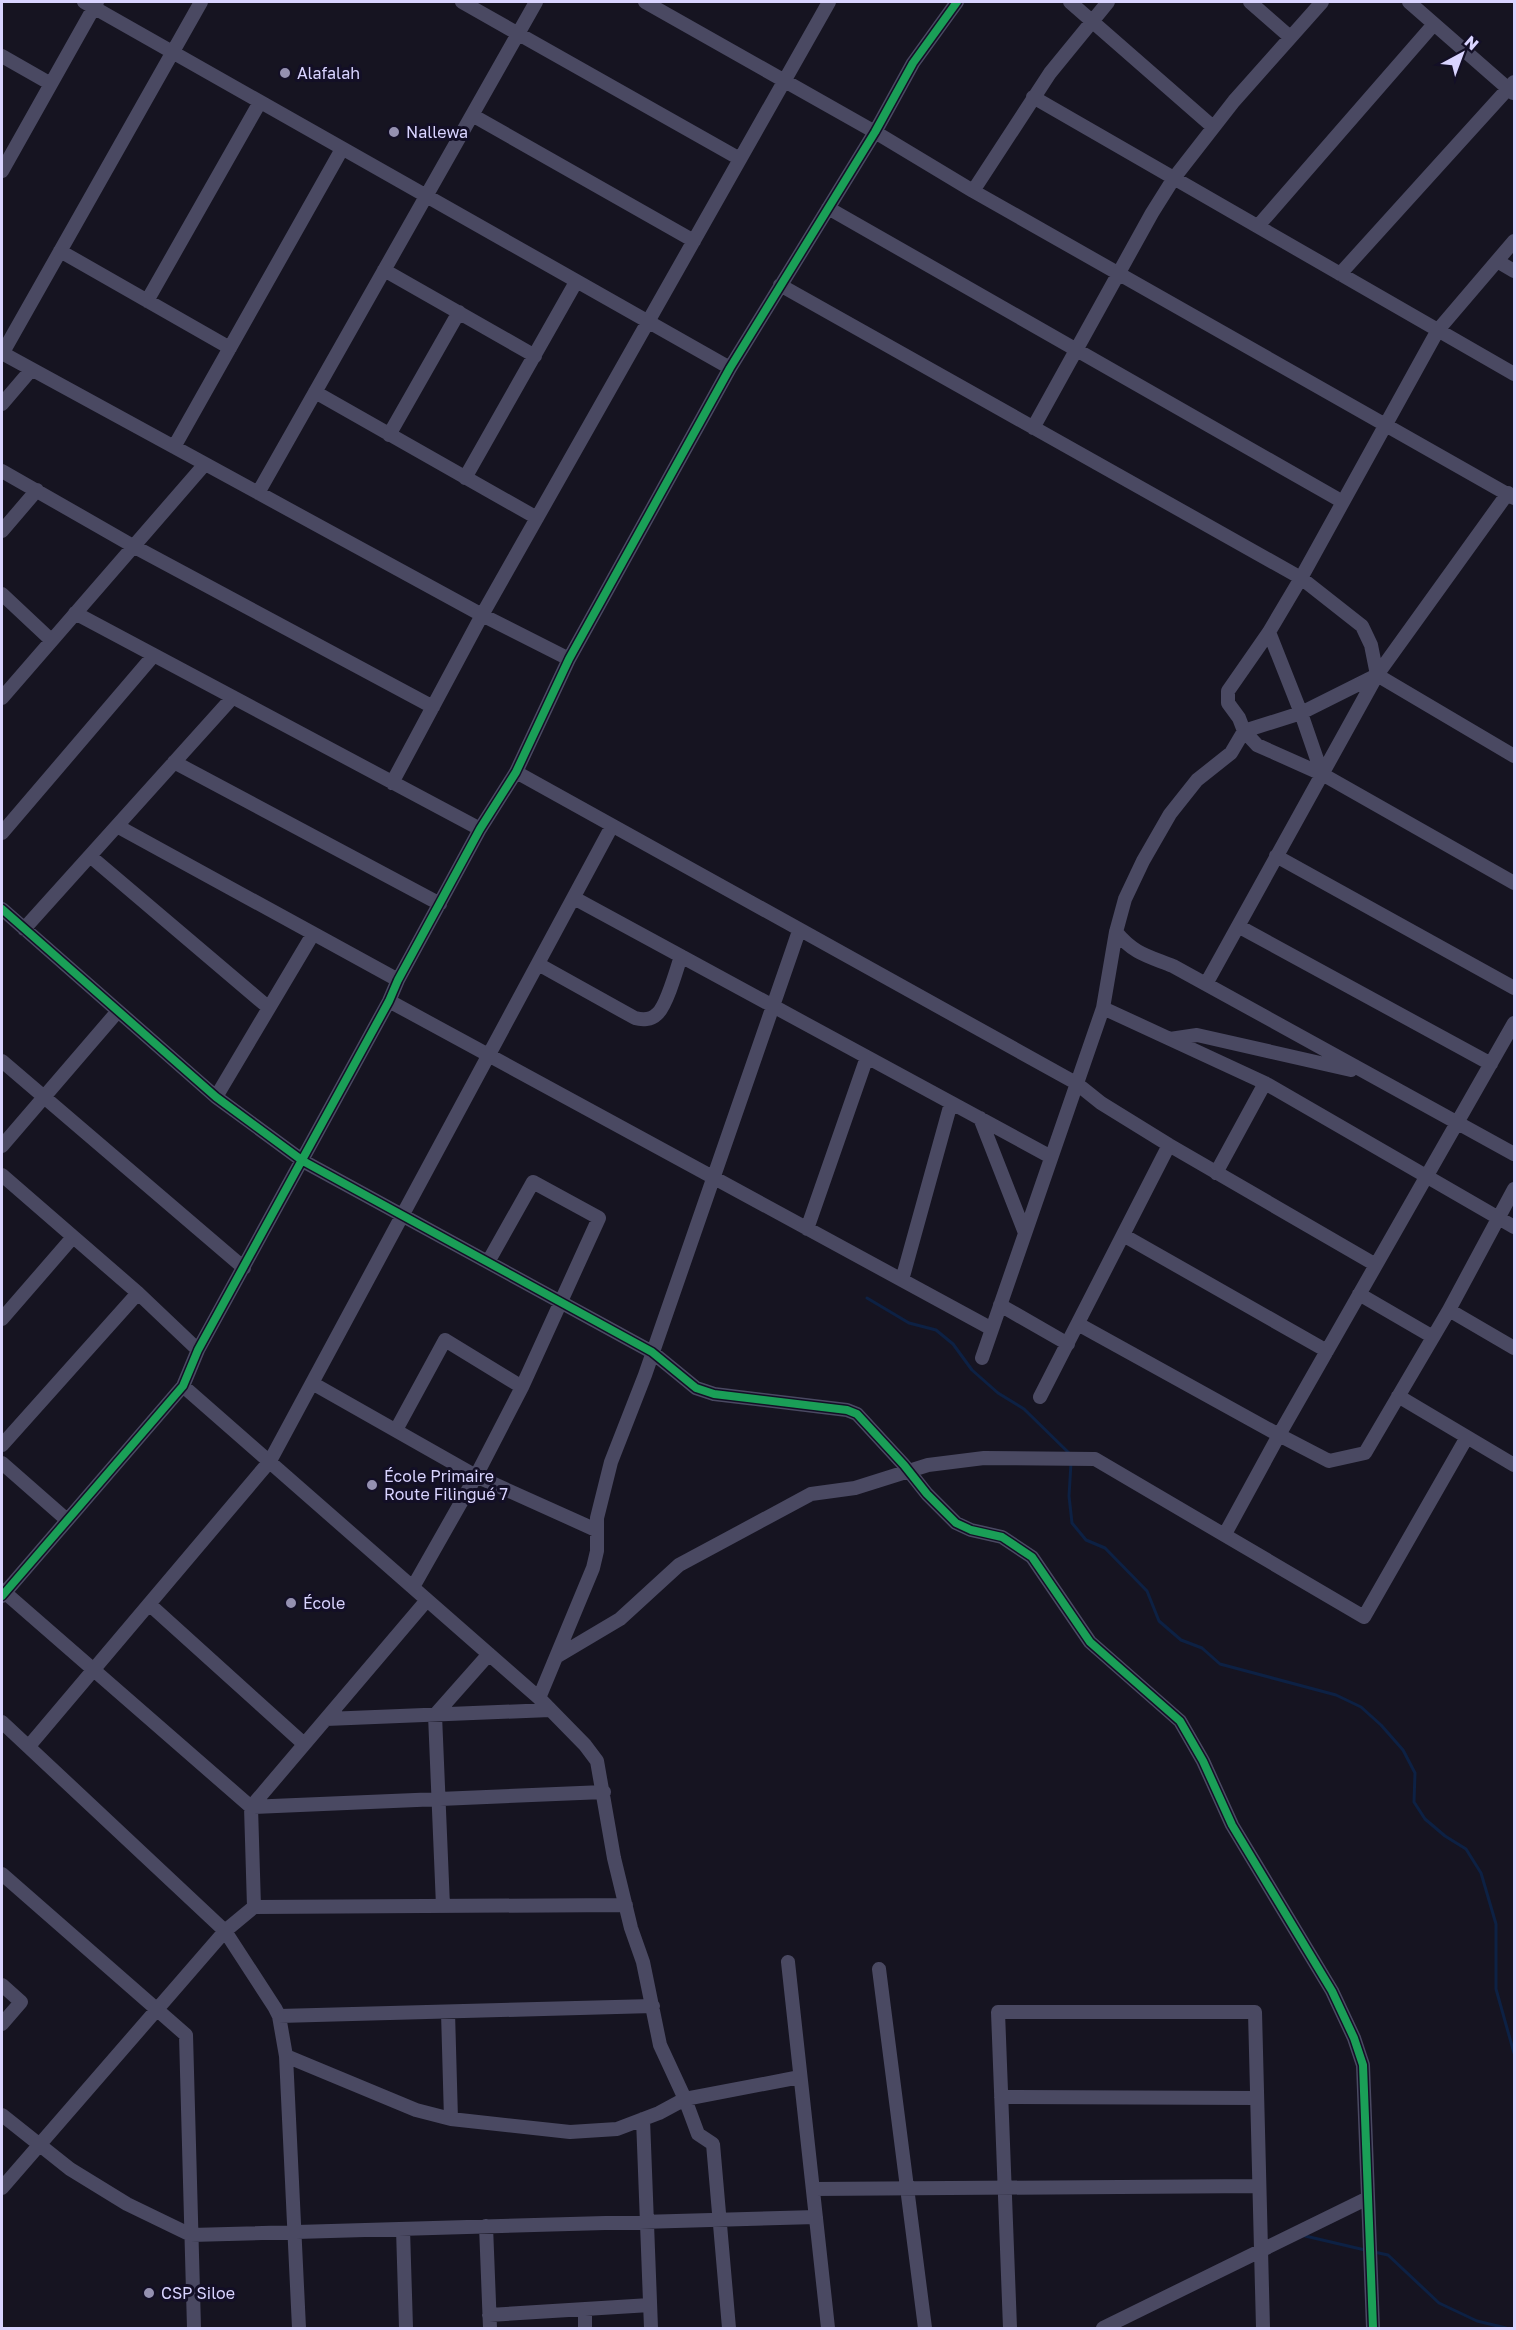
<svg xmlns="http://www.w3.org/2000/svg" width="1516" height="2330" viewBox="0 0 1516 2330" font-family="'Golos Text',sans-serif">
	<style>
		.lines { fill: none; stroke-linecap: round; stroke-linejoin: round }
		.stream { stroke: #0d2144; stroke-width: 3 }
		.minor { stroke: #4a4962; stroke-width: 14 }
		.cycleway-casing { stroke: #130f26; stroke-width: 11 }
		.cycleway { stroke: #1a9f57; stroke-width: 8 }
		.poi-dot { fill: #9591b1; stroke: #130f26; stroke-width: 2 }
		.labels { text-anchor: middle; stroke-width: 6; stroke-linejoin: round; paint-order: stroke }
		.poi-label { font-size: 16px; fill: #d9d4ff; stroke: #130f26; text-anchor: start }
	</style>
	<rect width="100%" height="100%" fill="#161421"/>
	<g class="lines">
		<path class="stream" d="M867 1298 909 1323 936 1330 953 1344 972 1370 998 1393 1024 1409 1070 1454
			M1071 1463 1069 1496 1072 1523 1086 1540 1105 1548 1147 1591 1159 1621 1181 1640 1202 1648 1220 1664 1336 1695 1361 1707 1381 1725 1403 1750 1415 1773 1414 1802 1425 1819 1445 1836 1466 1849 1481 1873 1496 1924V1989L1514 2053
			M1301 2235 1365 2250
			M1374 2252 1388 2255 1439 2303 1477 2321 1506 2328"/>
		<path class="minor" d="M84 2 730 368
			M462 2 740 159
			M645 2 875 132 973 191 1514 498
			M1070 2 1213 127
			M1250 2 1290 37
			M1409 2 1513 93
			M2 56 51 84
			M1033 97 1514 374
			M472 115 694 241
			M2 171 97 2
			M973 191 1050 73 1108 2
			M828 208 1343 502
			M1258 226 1434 24
			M60 251 230 348
			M1497 261 1514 271
			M384 270 535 356
			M1340 274 1514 82
			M780 285 1301 578 1362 626 1371 645 1377 675 1514 756
			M147 301 260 102
			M2 353 482 615 569 659
			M2 354 201 2
			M315 392 537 518
			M2 404 31 370
			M1033 428 1152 213 1174 178 1234 101 1322 2
			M389 435 459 312
			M174 447 342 149
			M2 471 133 546 433 707
			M465 478 576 282
			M258 493 536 2
			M2 531 37 490
			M2 594 51 640
			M75 613 480 829
			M1269 632 1301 713 1322 774
			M1377 675 1301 713 1244 731 1257 745 1322 774 1514 883
			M2 698 205 464
			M174 762 440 904
			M516 772 1076 1083 1101 1103 1169 1145 1376 1265
			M392 783 482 615 829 2
			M117 826 398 980
			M2 833 154 655
			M90 856 269 1008
			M1276 856 1514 988
			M574 898 1051 1157
			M2 909 216 1097 303 1161 652 1352 696 1388 714 1394 847 1410 857 1414 904 1465 927 1494 956 1523 971 1530 1002 1537 1032 1557 1090 1642 1180 1721 1203 1761 1232 1825 1332 1991 1354 2038 1363 2065 1373 2328
			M1238 926 1491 1064
			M24 929 233 697
			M1116 932C1134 954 1148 956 1173 966L1514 1154
			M538 964 635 1018C642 1020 651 1020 657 1014 666 1007 677 969 681 956
			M1206 984 1377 675 1508 493
			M389 1001 992 1329
			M1103 1008 1265 1083 1514 1227
			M1170 1039 1197 1035 1351 1070
			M2 1061 244 1268
			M216 1097 313 934
			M980 1118 1025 1233
			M2 1146 118 1011
			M1216 1173 1265 1083
			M2 1175 138 1293 198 1350
			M807 1229 867 1057
			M1123 1235 1327 1351
			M902 1280 951 1103
			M1359 1294 1433 1337
			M1000 1305 1068 1344
			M1449 1310 1514 1348
			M2 1319 73 1237
			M1078 1324 1279 1435 1329 1461 1365 1453 1449 1310 1514 1189
			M982 1358 1103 1008 1116 932 1125 899 1143 861 1170 814 1197 780 1231 753 1244 731 1239 718 1228 703V691L1269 632 1301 578 1438 330 1514 241
			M312 1383 476 1476 596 1530
			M183 1386 539 1698 585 1745 597 1761 614 1858 631 1928 643 1962 660 2045 685 2099 698 2134 713 2144 729 2328
			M1398 1396 1514 1465
			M1040 1397 1169 1145
			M396 1430 445 1340 522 1387
			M2 1445 138 1293
			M2 1463 67 1520
			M1225 1534 1279 1435 1514 1023
			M413 1587 476 1476 522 1387 599 1218 533 1182 488 1262
			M2 1590 251 1807 604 1792
			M2 1596 183 1386 198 1350 389 1001 398 980 480 829 516 772 569 659 730 368 875 132 913 63 957 2
			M149 1604 304 1744
			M556 1657 620 1619 679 1565 811 1494 855 1488 928 1465 984 1458 1095 1459 1364 1617 1467 1437
			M539 1698 593 1568 597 1551V1518L611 1462 645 1375 799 931
			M326 1719 550 1710
			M2 1722 225 1931 275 2008 279 2016 286 2056 299 2328
			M29 1746 270 1461 612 826
			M2 1874 186 2035 194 2328
			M443 1906 435 1715 489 1654
			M254 1907 251 1807 427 1600
			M788 1962 828 2328
			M879 1969 925 2328
			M2 1985 21 2002 2 2024
			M448 2012 451 2119
			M279 2016 653 2006
			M286 2056 416 2110 451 2119 570 2132 617 2129 659 2113 685 2099 800 2077
			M1001 2097 1256 2098
			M2 2115 70 2169 127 2204 191 2235 816 2217
			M643 2119 651 2328
			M2 2188 225 1931 254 1907 626 1905
			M813 2189 1259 2186
			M486 2226 490 2328
			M403 2229 406 2328
			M585 2309V2328
			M489 2315 650 2305
			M1010 2328 998 2012H1255L1263 2328
			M1103 2328 1368 2198"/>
		<defs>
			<path id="cycleway" d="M2 909 216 1097 303 1161 652 1352 696 1388 714 1394 847 1410 857 1414 904 1465 927 1494 956 1523 971 1530 1002 1537 1032 1557 1090 1642 1180 1721 1203 1761 1232 1825 1332 1991 1354 2038 1363 2065 1373 2328
				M2 1596 183 1386 198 1350 389 1001 398 980 480 829 516 772 569 659 730 368 875 132 913 63 957 2"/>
		</defs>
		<use href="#cycleway" class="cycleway-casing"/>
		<use href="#cycleway" class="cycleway"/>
	</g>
	<g class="poi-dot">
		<circle cx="285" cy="73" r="6"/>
		<circle cx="394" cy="132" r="6"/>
		<circle cx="372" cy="1485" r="6"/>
		<circle cx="291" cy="1603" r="6"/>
		<circle cx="149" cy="2293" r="6"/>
	</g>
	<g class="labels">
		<g class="poi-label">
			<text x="297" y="79">Alafalah</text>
			<text x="406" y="138">Nallewa</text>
			<text x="384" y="1482">École Primaire<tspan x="384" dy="18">Route Filingué 7</tspan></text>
			<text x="303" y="1609">École</text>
			<text x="161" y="2299">CSP Siloe</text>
		</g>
	</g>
	<rect width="1516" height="2330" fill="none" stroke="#d9d4ff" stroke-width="6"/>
	<g transform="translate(1462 54) rotate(41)" stroke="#130f26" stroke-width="4.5" paint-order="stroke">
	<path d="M0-4.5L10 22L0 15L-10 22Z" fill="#d9d4ff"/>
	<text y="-9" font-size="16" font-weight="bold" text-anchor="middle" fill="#d9d4ff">N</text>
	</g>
</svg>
